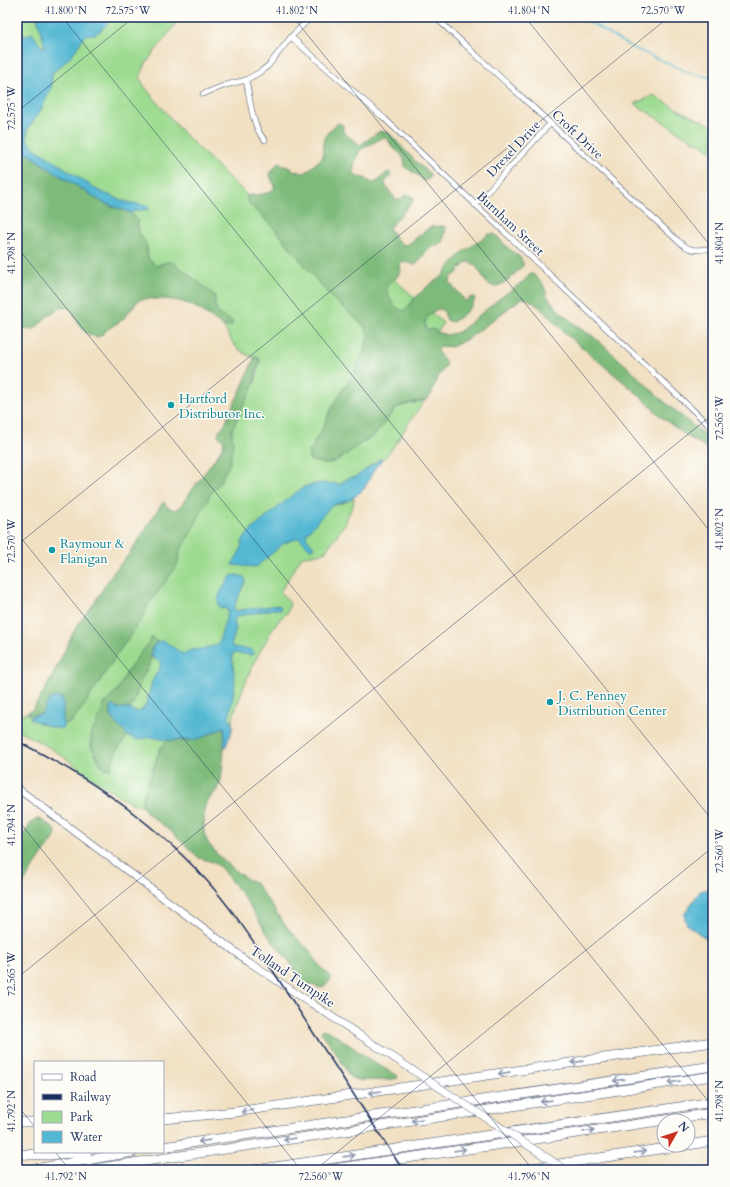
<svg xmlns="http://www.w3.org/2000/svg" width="730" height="1187" viewBox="0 0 730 1187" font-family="Cardo,serif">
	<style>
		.green { fill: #9ddb90; stroke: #5c8577 }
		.forest { fill: #7ebb7a; stroke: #4c756c }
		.water { fill: #55b8d3; stroke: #387498 }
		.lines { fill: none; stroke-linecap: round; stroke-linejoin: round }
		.stream { stroke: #55b8d3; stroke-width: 1.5 }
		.street-casing { stroke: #3b4a6d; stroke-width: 6 }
		.secondary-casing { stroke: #3b4a6d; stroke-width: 8 }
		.highway-casing { stroke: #3b4a6d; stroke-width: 10 }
		.street { stroke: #fff; stroke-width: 5 }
		.secondary { stroke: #fff; stroke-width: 7 }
		.highway { stroke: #fff; stroke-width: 9 }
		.rail { stroke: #1b2f5e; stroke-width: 1.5 }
		.secondary-bridge-casing { stroke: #3b4a6d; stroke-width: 8; stroke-linecap: butt }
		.secondary-bridge { stroke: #fff; stroke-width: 7 }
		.oneway { stroke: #8d97ae }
		.ticks { fill: none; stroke: #1b2f5e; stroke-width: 1; stroke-opacity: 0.45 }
		.culture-dot { fill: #0f9aa8; stroke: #fdfcf7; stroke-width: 1.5 }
		.labels { text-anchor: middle; stroke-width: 3; stroke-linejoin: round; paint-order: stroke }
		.street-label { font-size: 13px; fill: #1b2f5e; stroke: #fdfcf7 }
		.culture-label { font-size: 13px; fill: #0d838f; stroke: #fdfcf7; text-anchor: start }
		.neatline { fill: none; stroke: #1b2f5e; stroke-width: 1.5 }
		.ticks-label { font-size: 10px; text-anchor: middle; fill: #1b2f5e }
	</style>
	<rect width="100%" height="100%" fill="#fdfcf7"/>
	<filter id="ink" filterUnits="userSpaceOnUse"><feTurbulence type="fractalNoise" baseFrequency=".025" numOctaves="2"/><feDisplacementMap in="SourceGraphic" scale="8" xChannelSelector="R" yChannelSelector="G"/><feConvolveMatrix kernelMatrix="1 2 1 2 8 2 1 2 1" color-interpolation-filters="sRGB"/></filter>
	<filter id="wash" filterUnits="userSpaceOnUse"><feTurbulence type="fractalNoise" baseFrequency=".012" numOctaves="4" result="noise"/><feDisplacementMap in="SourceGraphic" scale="16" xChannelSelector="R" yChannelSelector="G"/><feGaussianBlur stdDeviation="0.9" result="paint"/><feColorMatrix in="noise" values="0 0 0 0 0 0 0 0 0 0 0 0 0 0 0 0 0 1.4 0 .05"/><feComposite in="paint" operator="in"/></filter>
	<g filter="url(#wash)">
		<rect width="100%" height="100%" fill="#f1e0c2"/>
		<path class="green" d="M17 17H181L146 63 140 78 144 86 182 132 247 195 249 204 275 229 293 251 329 221 443 323 386 418 398 407 425 400C421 407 416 412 412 418 402 432 395 448 382 460L380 459 356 477 353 478 334 505 343 503 354 498 353 506 349 513 346 522 325 552C318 554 309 556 302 556L280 592 290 603 287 613 281 618 273 628 252 666 236 707 232 722 230 720 193 847 142 804 143 807C116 800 82 769 58 753 48 746 37 741 26 735L24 733 17 731V714L21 715 28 712 29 714 32 715 31 716 36 720 219 453 228 432 255 382 260 359C256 357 251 357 247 355 233 347 231 340 224 327L232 325 217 313 215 305 174 263H163L156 266 148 258 147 248 17 253Z
			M653 95 677 109 713 126V151L682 134 635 104Z"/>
		<path class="forest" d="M338 123 343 125V132L360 145 380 131 389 133 415 161 430 174V178L424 181 419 176 405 167 404 159 400 153 392 147 389 141 384 137 360 150 354 165V173L357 177 365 178 372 183C380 183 382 174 389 172L391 176 385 182V185L396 200H400L405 195 413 197V201L389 228 400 244 407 245 430 227 443 226 446 227 443 243C437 246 433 244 428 249 423 255 421 261 415 265L406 262H402L400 264 401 271 397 277 387 285C385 293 394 308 403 311L409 306 414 299 429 285 443 276 449 267 464 251 475 244 483 239 488 234H495L509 249 520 257 523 263V266L506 282 495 287C492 286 489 285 486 282 481 275 476 261 466 262L456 274 451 277 450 283 466 302 468 299 473 297 475 298C474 307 460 318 452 322L447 320 444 312 441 309C432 309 422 320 426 329L429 330 433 329 439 333 447 335 459 332 500 298 524 281 530 274H533L543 284 547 296 560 312 581 329 594 337 630 369 661 399 713 442V451L688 437 660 416 639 395 567 335 538 306 528 299 522 298 469 338 452 347 441 346 439 348 438 353 444 359 446 365 436 380 432 393 427 400 406 404 396 408 375 435 357 446 343 457 334 462 325 464 311 461 309 458 308 453 313 447 315 440 321 432 333 405 355 371 363 354 368 338V332L363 325 329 295 275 229 249 204 246 196C255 194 273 196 275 185L272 181 270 174 278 163C287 165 295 173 305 173L323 157C321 141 324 134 338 123Z
			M17 150 30 155 51 170 104 203 131 213 137 220 139 233 146 243 148 258 156 266C162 265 165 261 171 262 175 263 211 292 215 296 213 311 219 316 232 321V325L224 327C220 323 216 321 212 318 191 302 178 299 153 299 147 299 143 298 138 301L122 320 108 329 103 334 98 337C83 336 77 322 72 310 57 301 45 321 34 329H24L17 327Z
			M255 357H258L260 362 256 371 254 384 232 430 233 443 230 463 220 482 210 495 186 542 180 550 178 563 174 570 147 607 143 617 118 653 83 707 70 723 63 724 62 698C49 695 48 705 41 714L32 715 28 714V712L33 709 50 681 76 627 94 603 112 574 129 554 161 505 164 502 167 507 175 510 179 508 225 445 224 441 218 436 219 430 225 425 230 411 239 394Z
			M152 637 157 641 151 649V661L142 678 132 706 130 709C120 707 122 713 112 705L111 716 128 736 115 753 111 768 108 769 101 765 91 746V732L96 725 105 703 118 689 127 672 135 661 138 656 146 647Z
			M224 727 225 739 221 781 216 791 208 801 204 808V833L208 843 217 854 238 873 257 885 286 926 299 941 309 950 320 966 328 974 330 978V981L325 986 320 988 313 985 308 986 303 985 289 961 272 941 243 896 220 867 213 862 199 858 167 828 148 814 142 806V800L160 749 167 740 188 741 208 735Z
			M37 819H40L53 828 56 831 55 837 31 871 17 895V841L26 831 31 823Z
			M323 1029 334 1034 376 1064 397 1075 398 1078C395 1080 362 1081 359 1080 356 1080 353 1078 350 1077L335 1051 322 1033 321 1031Z"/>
		<path class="water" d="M37 17H114C109 21 101 32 95 34 91 35 87 33 84 37 81 40 79 45 77 48 69 58 62 66 52 73L51 89 39 113 27 130V139L33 147 99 191 126 202 148 206 149 209 135 211 131 213 104 203 51 170 30 155 17 150V39L32 33 41 46 45 47Z
			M380 459 382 460 375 468 364 489 350 500 331 506 307 533 306 537 314 547 312 549H310L299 538 284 543 256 567 232 565 240 551 243 540 249 532 290 497 304 487 319 483 341 484 348 478 356 477Z
			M237 575 244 577 246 580 235 604 234 611 279 605 280 606 281 610 274 609 239 616 234 619 236 629 231 646C239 650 249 646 255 653L252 655 234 653 232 654 235 683 229 718 232 722 233 727 226 747 224 746 225 739 224 727 203 737 195 740H167L150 737 137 740 128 736 116 723 111 715V706L113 705 117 709 126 708 137 712C150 709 148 692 152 682 154 676 158 671 161 666L160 662 152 657C150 649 154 640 164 641L183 654 192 650 201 649 218 645 228 612 227 609 221 608 218 604C219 588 225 588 231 576Z
			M56 697 63 699V728L61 729 48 726 30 719 31 716 41 714 50 699Z
			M713 888V943L687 925 684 915 700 891Z"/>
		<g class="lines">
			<path class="stream" d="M581 17 631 47 690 73 713 78"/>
		</g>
	</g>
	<g filter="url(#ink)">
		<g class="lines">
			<defs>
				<path id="street" d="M435 17 678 241C692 253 696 250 713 248
					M613 17C619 22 630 21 637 17
					M291 37 385 119 713 429
					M246 80C250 98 252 128 265 140
					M203 94 226 85 246 80 260 72 268 66 291 37 311 17
					M475 205 550 124"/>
				<path id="secondary" d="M17 788 249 962 417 1073"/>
				<path id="highway" d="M163 1119 235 1112 713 1042
					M17 1122H35
					M688 1145 713 1141
					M163 1147 713 1066
					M17 1154 48 1155 87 1152
					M29 1170 133 1152
					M86 1170 713 1076
					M255 1170 713 1102
					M325 1170 713 1113
					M518 1170 687 1145"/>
			</defs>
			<use href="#street" class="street-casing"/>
			<use href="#secondary" class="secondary-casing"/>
			<use href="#highway" class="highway-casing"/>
			<use href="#street" class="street"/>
			<use href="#secondary" class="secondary"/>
			<use href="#highway" class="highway"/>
			<path class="rail" d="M17 741C84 774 146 817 198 871 235 910 263 956 292 1000 329 1057 366 1113 403 1170"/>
			<defs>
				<path id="secondary-bridge" d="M417 1073 566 1170"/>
			</defs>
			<use href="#secondary-bridge" class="secondary-bridge-casing"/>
			<use href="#secondary-bridge" class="secondary-bridge"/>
		</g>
		<defs><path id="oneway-shaft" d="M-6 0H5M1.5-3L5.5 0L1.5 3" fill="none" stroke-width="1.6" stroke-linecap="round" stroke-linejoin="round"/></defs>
		<g class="oneway">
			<use href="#oneway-shaft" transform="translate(577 1062) rotate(172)"/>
			<use href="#oneway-shaft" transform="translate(504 1073) rotate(172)"/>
			<use href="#oneway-shaft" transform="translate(619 1080) rotate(172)"/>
			<use href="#oneway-shaft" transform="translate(674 1082) rotate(172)"/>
			<use href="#oneway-shaft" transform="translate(375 1092) rotate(172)"/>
			<use href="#oneway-shaft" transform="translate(546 1101) rotate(172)"/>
			<use href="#oneway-shaft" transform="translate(247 1111) rotate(172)"/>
			<use href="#oneway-shaft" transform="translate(417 1120) rotate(172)"/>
			<use href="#oneway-shaft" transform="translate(589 1131) rotate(-8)"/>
			<use href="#oneway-shaft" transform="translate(289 1139) rotate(172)"/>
			<use href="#oneway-shaft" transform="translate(204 1141) rotate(172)"/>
			<use href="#oneway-shaft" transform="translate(460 1150) rotate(-8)"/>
			<use href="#oneway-shaft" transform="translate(640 1152) rotate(-8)"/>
			<use href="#oneway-shaft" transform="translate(349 1156) rotate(-8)"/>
		</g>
	</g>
	<path class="ticks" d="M62 17 713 821M293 17 713 535M525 17 713 249M17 112 134 17M17 247 713 1107M17 533 533 1170M17 545 669 17M17 819 301 1170M17 978 713 414M17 1105 35 1127M55 1152 70 1170M315 1170 713 847"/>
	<g class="culture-dot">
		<circle cx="171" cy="405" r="4"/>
		<circle cx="52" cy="550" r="4"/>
		<circle cx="550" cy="702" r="4"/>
	</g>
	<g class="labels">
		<g class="street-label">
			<text transform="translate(578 134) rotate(43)" y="5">Croft Drive</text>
			<text transform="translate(513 148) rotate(-47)" y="5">Drexel Drive</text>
			<text transform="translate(511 223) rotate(43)" y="5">Burnham Street</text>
			<text transform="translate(293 976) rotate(34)" y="5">Tolland Turnpike</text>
		</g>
		<g class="culture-label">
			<text x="179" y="403">Hartford<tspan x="179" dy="15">Distributor Inc.</tspan></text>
			<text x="60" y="548">Raymour &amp;<tspan x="60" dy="15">Flanigan</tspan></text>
			<text x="558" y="700">J. C. Penney<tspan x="558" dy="15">Distribution Center</tspan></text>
		</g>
	</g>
	<rect width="730" height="1187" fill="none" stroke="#fdfcf7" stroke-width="44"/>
	<rect x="34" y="1061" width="130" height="92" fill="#fdfcf7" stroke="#a3aaba"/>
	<rect x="42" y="1074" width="20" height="6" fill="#ffffff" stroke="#a3aaba"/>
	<text x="70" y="1081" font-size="12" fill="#1b2f5e">Road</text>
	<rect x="42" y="1094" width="20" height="6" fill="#1b2f5e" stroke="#a3aaba"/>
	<text x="70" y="1101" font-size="12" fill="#1b2f5e">Railway</text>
	<rect x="42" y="1111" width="20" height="12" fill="#9ddb90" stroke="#a3aaba"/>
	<text x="70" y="1121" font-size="12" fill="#1b2f5e">Park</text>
	<rect x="42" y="1131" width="20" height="12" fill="#55b8d3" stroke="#a3aaba"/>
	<text x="70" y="1141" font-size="12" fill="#1b2f5e">Water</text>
	<g transform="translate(676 1133) rotate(51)"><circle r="19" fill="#fdfcf7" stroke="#a3aaba"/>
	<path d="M0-3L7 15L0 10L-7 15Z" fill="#c8321e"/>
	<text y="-6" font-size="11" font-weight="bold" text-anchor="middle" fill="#1b2f5e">N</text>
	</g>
	<rect x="22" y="22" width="686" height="1143" class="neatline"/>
	<g class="ticks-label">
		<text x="66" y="14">41.800°N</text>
		<text x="128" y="14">72.575°W</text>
		<text x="297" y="14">41.802°N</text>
		<text x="529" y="14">41.804°N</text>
		<text x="663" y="14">72.570°W</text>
		<text transform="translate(11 108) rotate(-90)" y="4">72.575°W</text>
		<text transform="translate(719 243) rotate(-90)" y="4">41.804°N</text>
		<text transform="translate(11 253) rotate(-90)" y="4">41.798°N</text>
		<text transform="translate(719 418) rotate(-90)" y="4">72.565°W</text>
		<text transform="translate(719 529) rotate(-90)" y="4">41.802°N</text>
		<text transform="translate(11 541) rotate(-90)" y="4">72.570°W</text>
		<text transform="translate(11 825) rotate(-90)" y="4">41.794°N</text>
		<text transform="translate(719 851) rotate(-90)" y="4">72.560°W</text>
		<text transform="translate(11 974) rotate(-90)" y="4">72.565°W</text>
		<text transform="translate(719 1101) rotate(-90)" y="4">41.798°N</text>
		<text transform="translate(11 1111) rotate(-90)" y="4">41.792°N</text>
		<text x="66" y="1180">41.792°N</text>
		<text x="321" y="1180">72.560°W</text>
		<text x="529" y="1180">41.796°N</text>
	</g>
</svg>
